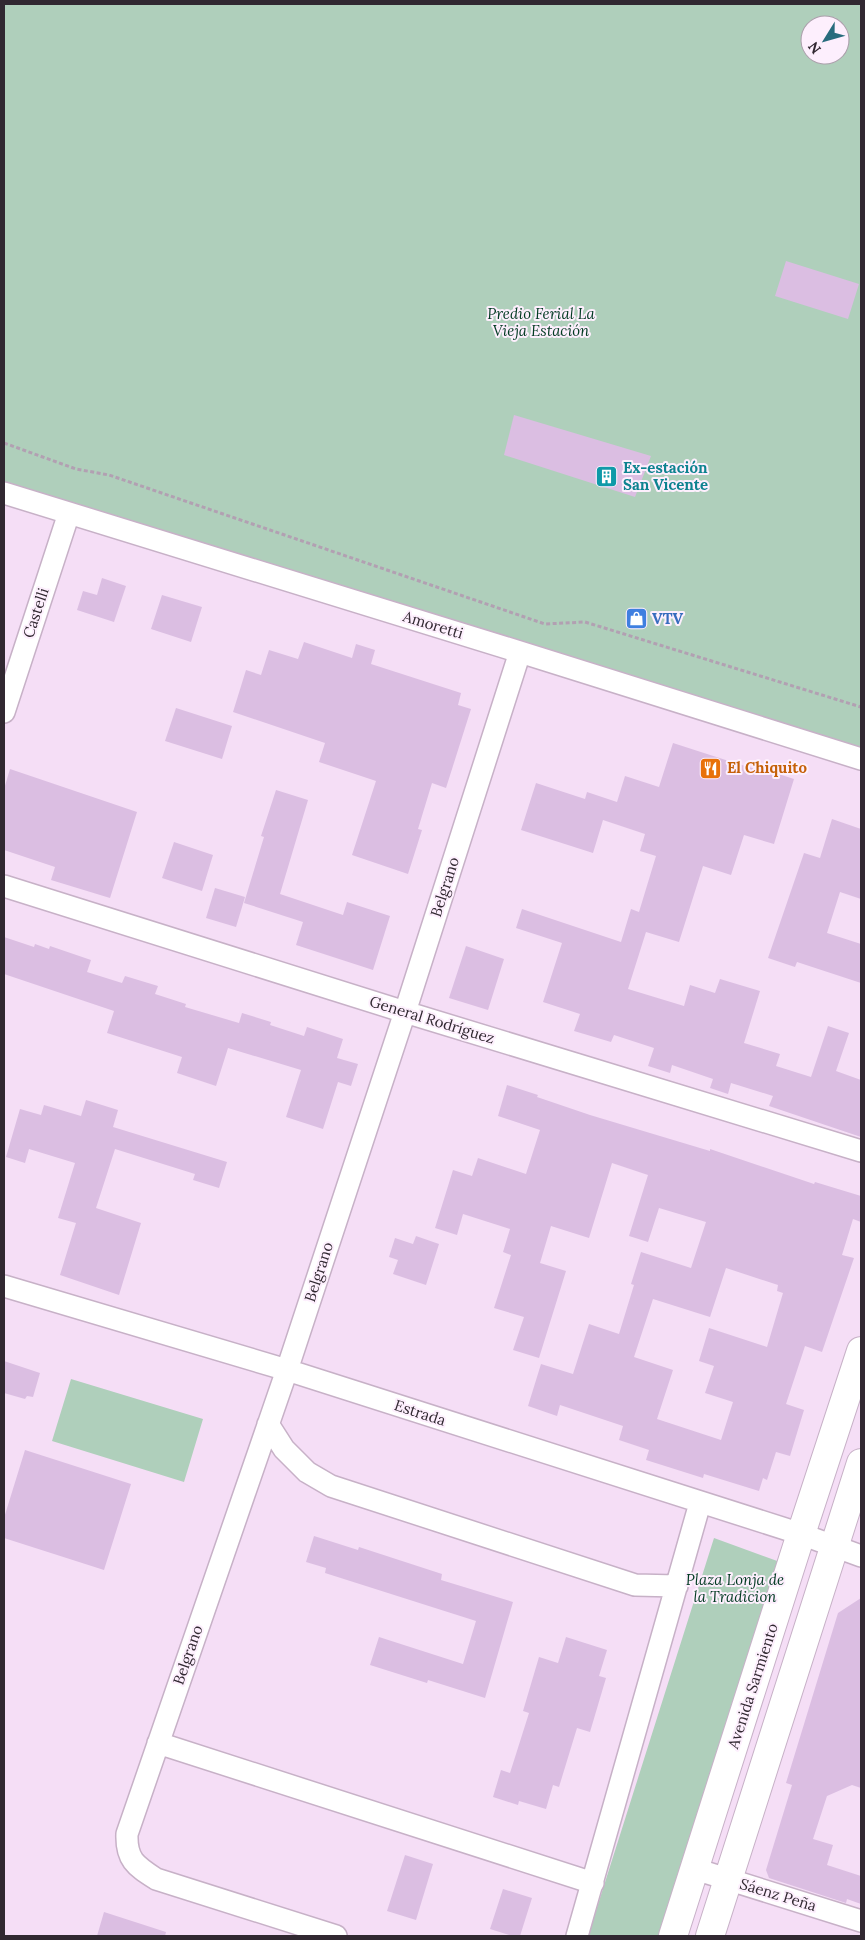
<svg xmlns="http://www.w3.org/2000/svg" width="865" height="1940" viewBox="0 0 865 1940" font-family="Lora,serif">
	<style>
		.green { fill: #afcfbb; fill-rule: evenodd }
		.building { fill: #dbbee2; fill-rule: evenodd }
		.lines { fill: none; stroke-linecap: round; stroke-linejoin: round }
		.street-casing { stroke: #c7b1c7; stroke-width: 24 }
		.secondary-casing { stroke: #c7b1c7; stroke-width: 30 }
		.path { stroke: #b2a0b2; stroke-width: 3; stroke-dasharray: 4 2.5; stroke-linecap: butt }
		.street { stroke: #fff; stroke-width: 21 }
		.secondary { stroke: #fff; stroke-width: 28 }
		.labels { text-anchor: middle; stroke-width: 4; stroke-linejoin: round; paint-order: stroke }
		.park-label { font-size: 15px; font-style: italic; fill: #013a21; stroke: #fdeffd }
		.culture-label { font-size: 15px; font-weight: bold; fill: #0d838f; stroke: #fdeffd; text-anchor: start }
		.street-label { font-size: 15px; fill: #312831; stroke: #fdeffd }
		.shop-label { font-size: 15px; font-weight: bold; fill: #366cbe; stroke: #fdeffd; text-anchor: start }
		.food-label { font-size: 15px; font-weight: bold; fill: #c56008; stroke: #fdeffd; text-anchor: start }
	</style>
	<rect width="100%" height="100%" fill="#f5def6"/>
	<path class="green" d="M4 4H861V752L4 484ZM810 25H840V55H810Z
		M71 1379 203 1419 184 1482 52 1441Z
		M714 1538 780 1562 661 1936H588Z"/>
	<path class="building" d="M786 261 859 284 848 319 775 296Z
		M514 415 651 456 635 497 504 455Z
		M102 578 126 586 114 622 77 610 83 591 97 595Z
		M162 595 202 607 191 642 151 629Z
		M304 642 352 658 356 644 375 650 371 664 461 693 458 705 471 709 446 788 432 783 418 829 422 830 408 874 352 855 376 781 319 762 325 743 233 712 246 670 261 675 269 650 298 659Z
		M176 708 232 726 222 759 165 741Z
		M673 743 735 763 766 772V770L794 779 774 844 744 835 731 875 703 866 679 942 646 932 628 989 684 1006 690 985 715 993 720 979 760 991 744 1043 780 1054 776 1066 811 1077 828 1026 849 1033 836 1071 861 1080V1137L769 1106 773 1096 731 1083 728 1094 710 1088 713 1079 672 1065 670 1073 648 1066 654 1048 614 1035 611 1042 574 1031 580 1014 543 1002 562 943 516 928 522 909 621 942 631 909 639 912 656 856 640 851 645 834 603 820 593 853 521 830 536 783 585 799 587 792 617 802 625 776 659 787Z
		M10 769 137 812 110 898 51 880 55 867 4 850V789Z
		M276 790 308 800 280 894 343 915 347 902 390 916 373 970 296 945 303 922 244 903 264 837 261 836Z
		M832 819 861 829V899L840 892 827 933 861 944V983L797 962 795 967 768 958 804 853 820 858Z
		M174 842 213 855 202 891 162 878Z
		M215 888 245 897 236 927 206 918Z
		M4 937 34 947 35 944 49 949 50 946 91 960 87 972 122 983 125 976 158 986 155 994 186 1004 185 1007 239 1023 242 1013 271 1022 270 1025 304 1036 307 1027 343 1039 337 1058 358 1064 351 1086 338 1082 323 1129 286 1117 301 1070 228 1048 216 1086 177 1073 182 1057 107 1033 114 1011 4 974Z
		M466 946 504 959 488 1010 449 998Z
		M507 1085 538 1095 537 1097 590 1115 710 1151V1149L814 1184 815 1182 861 1196V1222L853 1219 842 1255 854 1258 822 1352 805 1346 786 1404 804 1410 790 1456 776 1452 767 1480 763 1478 759 1491 704 1474 703 1478 646 1460 649 1450 619 1440 623 1426 560 1405 557 1416 528 1406 541 1364 573 1374 589 1324 619 1334 634 1285 631 1284 641 1252 691 1268 706 1222 659 1208 648 1242 629 1236 648 1175 612 1163 589 1238 551 1226 540 1263 566 1271 539 1358 513 1350 524 1317 494 1308 511 1255 503 1252 510 1229 463 1214 457 1235 435 1228 453 1170 472 1176 478 1158 526 1174 540 1130 498 1116ZM726 1268 778 1285 777 1291 783 1293 767 1347 709 1328 699 1361 714 1366 705 1393 733 1402 721 1440 657 1419 673 1370 634 1357 653 1299 710 1317Z
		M86 1100 118 1110 113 1127 227 1162 219 1188 193 1180 195 1174 115 1149 96 1208 141 1223 119 1295 60 1275 76 1223 58 1218 75 1163 29 1149 25 1163 6 1157 20 1109 41 1115 44 1105 81 1116Z
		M416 1236 439 1244 426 1285 393 1274 398 1260 389 1257 395 1238 413 1244Z
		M4 1361 40 1373 33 1397 27 1396 25 1399 4 1393Z
		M25 1450 131 1484 104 1570 4 1538V1518Z
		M314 1536 358 1550 359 1547 442 1574 441 1580 513 1602 485 1698 428 1680 427 1683 370 1665 379 1637 463 1664 476 1621 325 1573 326 1568 306 1562Z
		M861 1598V1788L852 1785 827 1796 813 1839 833 1845 827 1865 861 1876V1904L847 1899 846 1903 769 1878 766 1870 792 1785 786 1783 838 1613Z
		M566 1637 607 1650 599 1676 606 1678 590 1732 577 1728 559 1787 553 1785 546 1809 519 1801 518 1805 493 1797 501 1770 510 1773 529 1713 523 1711 539 1657 558 1663Z
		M405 1855 433 1864 416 1920 387 1911Z
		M503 1889 532 1898 520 1936H512L490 1929Z
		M104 1912 166 1932 165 1936H97Z"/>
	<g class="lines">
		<defs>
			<path id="street" d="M4 493 520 652 861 759
				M4 712 69 513
				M4 886 405 1012 861 1151
				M4 1286 287 1370 801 1534 861 1556
				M268 1424 284 1449 307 1472 331 1486 635 1585 677 1586
				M158 1743 593 1883
				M695 1869 861 1921
				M336 1936 156 1879C136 1866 126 1860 127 1834L287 1370 405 1012 520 652
				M577 1936 700 1503"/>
			<path id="secondary" d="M673 1936 801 1534 861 1351
				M710 1936 861 1463"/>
		</defs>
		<use href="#street" class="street-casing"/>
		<use href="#secondary" class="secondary-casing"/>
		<path class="path" d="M4 443 76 469 109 475 545 624 585 622 861 707"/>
		<use href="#street" class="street"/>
		<use href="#secondary" class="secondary"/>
	</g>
	<defs>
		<symbol id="building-square" viewBox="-11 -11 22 22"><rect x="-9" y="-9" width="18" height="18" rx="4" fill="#0f9aa8" stroke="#fdeffd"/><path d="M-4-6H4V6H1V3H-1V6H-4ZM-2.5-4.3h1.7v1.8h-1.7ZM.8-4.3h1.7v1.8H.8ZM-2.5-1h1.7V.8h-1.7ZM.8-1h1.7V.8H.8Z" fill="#fff"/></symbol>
		<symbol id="shop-square" viewBox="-11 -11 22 22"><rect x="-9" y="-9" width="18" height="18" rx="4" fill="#3f7fe0" stroke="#fdeffd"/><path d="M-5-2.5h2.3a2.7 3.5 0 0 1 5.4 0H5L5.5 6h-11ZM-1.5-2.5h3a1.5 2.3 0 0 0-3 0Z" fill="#fff"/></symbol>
		<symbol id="restaurant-square" viewBox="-11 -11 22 22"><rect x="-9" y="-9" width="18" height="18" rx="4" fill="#e8710a" stroke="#fdeffd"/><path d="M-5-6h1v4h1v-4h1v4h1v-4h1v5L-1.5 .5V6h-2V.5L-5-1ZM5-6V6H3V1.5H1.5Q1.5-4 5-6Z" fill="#fff"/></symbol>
	</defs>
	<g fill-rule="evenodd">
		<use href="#building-square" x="594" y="464" width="25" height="25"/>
		<use href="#shop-square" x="624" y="606" width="25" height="25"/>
		<use href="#restaurant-square" x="698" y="756" width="25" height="25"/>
	</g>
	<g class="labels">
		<g class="park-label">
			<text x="541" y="319">Predio Ferial La<tspan x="541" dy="17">Vieja Estación</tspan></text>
			<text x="735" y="1585">Plaza Lonja de<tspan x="735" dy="17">la Tradicion</tspan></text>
		</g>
		<g class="culture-label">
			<text x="623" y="473">Ex-estación<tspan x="623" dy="17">San Vicente</tspan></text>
		</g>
		<g class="street-label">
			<text transform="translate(36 613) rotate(-72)" y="5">Castelli</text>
			<text transform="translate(433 625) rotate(17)" y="5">Amoretti</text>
			<text transform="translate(445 887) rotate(-72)" y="5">Belgrano</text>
			<text transform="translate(432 1020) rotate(17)" y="5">General Rodríguez</text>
			<text transform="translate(319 1272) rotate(-72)" y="5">Belgrano</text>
			<text transform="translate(420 1413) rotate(18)" y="5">Estrada</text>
			<text transform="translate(188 1655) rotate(-71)" y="5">Belgrano</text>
			<text transform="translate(753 1686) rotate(-72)" y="5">Avenida Sarmiento</text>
			<text transform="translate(778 1895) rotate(17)" y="5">Sáenz Peña</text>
		</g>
		<g class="shop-label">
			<text x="652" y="624">VTV</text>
		</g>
		<g class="food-label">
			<text x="727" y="773">El Chiquito</text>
		</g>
	</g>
	<rect width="865" height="1940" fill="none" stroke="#312831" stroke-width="10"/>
	<g transform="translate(825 40) rotate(233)"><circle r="24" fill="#fdeffd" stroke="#ab9fab"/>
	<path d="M0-4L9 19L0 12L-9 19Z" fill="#286c7d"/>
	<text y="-8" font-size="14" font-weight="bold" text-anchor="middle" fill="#312831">N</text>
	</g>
</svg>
